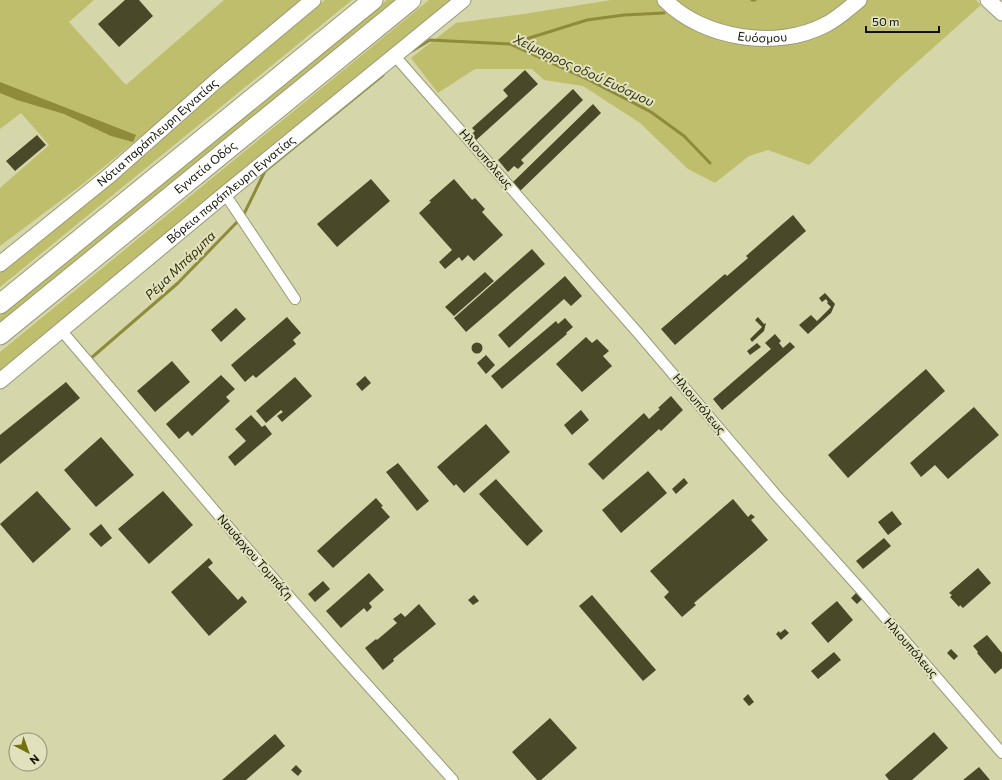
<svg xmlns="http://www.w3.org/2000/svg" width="1002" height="780" viewBox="0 0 1002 780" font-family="Commissioner,sans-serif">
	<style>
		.built { fill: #d5d6aa; fill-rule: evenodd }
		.green { fill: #bfbe6d }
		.water { fill: #8e8c3a }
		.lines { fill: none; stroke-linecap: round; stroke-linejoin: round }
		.stream { stroke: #8e8c3a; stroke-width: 3 }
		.building { fill: #494829 }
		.street-casing { stroke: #9a9a78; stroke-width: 12 }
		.secondary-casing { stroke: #9a9a78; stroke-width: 17 }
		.highway-casing { stroke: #9a9a78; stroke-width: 21 }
		.street { stroke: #fff; stroke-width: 10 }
		.secondary { stroke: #fff; stroke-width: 15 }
		.highway { stroke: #fff; stroke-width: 19 }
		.labels { text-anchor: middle; stroke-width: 4; stroke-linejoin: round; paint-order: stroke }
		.street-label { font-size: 12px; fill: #111105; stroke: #e1e2bd }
		.water-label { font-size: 13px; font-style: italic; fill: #32310d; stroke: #e1e2bd }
	</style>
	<rect width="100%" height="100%" fill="#e1e2bd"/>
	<path class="built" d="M0 0H1002V780H0ZM16 740H40V764H16Z"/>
	<path class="green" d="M0 0H94L69 22 126 85 224 0H309L84 183 0 246V188L49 145 21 113 0 129Z
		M325 0H352L0 287V266Z
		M387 0H396L0 322V315Z
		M429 0H450L0 374V352Z
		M611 0H976L981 5 896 81 809 165 768 150 749 156 715 183 688 169 640 123 583 86 544 80 532 69H475L438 93 411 58 456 23 524 14Z"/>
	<path class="water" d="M0 82 136 135 133 142 111 136 64 114 17 100 0 93Z"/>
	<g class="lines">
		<path class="stream" d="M752 0H755
			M510 44 587 20 624 15 664 13
			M412 51 430 40 510 44 589 80 651 112 684 136 710 163
			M243 216 265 171 383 75
			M90 359 178 283 239 220"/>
	</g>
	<path class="building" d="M125 0H139L153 16 119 47 98 24Z
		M525 70 538 84 474 142 468 137 475 131 472 128 508 96 503 90Z
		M573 89 583 100 521 160 524 163 518 169 514 166 508 172 498 160Z
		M593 104 601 113 519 192 511 184Z
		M37 135 46 145 15 171 6 161Z
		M371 179 390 201 337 247 317 224Z
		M454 179 472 200 475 198 485 209 482 212 503 235 474 261 468 255 462 261 459 257 445 269 439 262 452 250 419 213 431 202 429 201Z
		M793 215 806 231 675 345 661 329 725 274 727 276 748 258 746 256Z
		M532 249 545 264 466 332 454 318Z
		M485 272 494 281 454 316 445 307Z
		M565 276 582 296 571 306 564 299 509 348 498 335Z
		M825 293 835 304 831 313 808 334 799 325 811 315 817 321 831 307 827 303 828 302 826 299 822 302 819 298Z
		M236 308 246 319 221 342 211 330Z
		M287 317 301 333 293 340 296 344 256 378 253 375 245 382 231 365Z
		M758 317 764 324 766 323 764 331 752 342 750 339 762 327 755 320Z
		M565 318 573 327 566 333 567 334 502 389 491 376 556 321 558 324Z
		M775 334 781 341 779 343 783 348 790 342 795 347 722 410 713 399 771 349 765 343Z
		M586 337 592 343 597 339 609 351 603 356 612 366 582 392 556 364Z
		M471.5 348a5.5 5.5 0 1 1 11 0a5.5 5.5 0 1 1-11 0Z
		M757 343 761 347 750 355 747 351Z
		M486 355 495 365 486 374 477 363Z
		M172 361 190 382 155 412 137 391Z
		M926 369 945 391 848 478 828 455Z
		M221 375 235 389 226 397 230 401 192 436 188 431 179 439 166 424Z
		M365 376 371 383 362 391 356 384Z
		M295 377 312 396 282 422 277 416 283 412 281 410 266 423 256 411Z
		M66 382 80 398 0 464V435Z
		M671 396 683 410 661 431 659 429 603 480 588 464 644 413 649 419 660 409 658 408Z
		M974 407 999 435 948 479 935 465 921 477 910 463Z
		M581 410 589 420 572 435 564 425Z
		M251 415 262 427 265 425 272 434 235 466 228 457 246 441 235 429Z
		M486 424 510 452 464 493 456 484 454 486 437 467Z
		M101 437 134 475 96 507 64 470Z
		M398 463 429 501 417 511 386 472Z
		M648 471 667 493 621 533 602 510Z
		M684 478 688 483 676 494 672 489Z
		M496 479 543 531 527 546 479 494Z
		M37 491 71 529 33 563 0 524Z
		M163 491 193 525 149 564 118 529Z
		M376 498 383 506 381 507 390 517 333 568 317 551Z
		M733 499 748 517 751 514 755 517 751 520 768 540 694 603 696 605 682 617 664 597 669 592 650 571Z
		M892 511 902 524 888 535 878 522Z
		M101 524 112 538 101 547 89 534Z
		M884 538 891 546 863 569 856 561Z
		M209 558 213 563 208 567 238 600 242 596 247 602 209 636 171 592Z
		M978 568 991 583 963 608 960 605 959 607 950 597 952 595 949 593Z
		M369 573 384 590 369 603 372 607 367 612 364 608 341 628 326 611Z
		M323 581 330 589 315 602 308 594Z
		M856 593 862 599 857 604 851 598Z
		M474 595 479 601 473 605 468 600Z
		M592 595 656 670 643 681 579 606Z
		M837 601 853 620 828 643 811 623Z
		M419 604 436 624 393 659 394 661 383 670 365 648 376 639 377 640 397 623 393 619 401 613 405 617Z
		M785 629 789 633 781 640 776 634 779 631 780 633Z
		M987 635 1002 653V668L995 674 977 653 978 652 973 646Z
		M951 649 958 656 954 660 947 653Z
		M834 652 841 660 818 679 811 671Z
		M748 694 754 702 749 706 743 699Z
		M550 718 577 748 541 780H537L512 752Z
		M934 732 948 748 912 780H889L885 775Z
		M275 734 285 746 246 780H222Z
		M296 765 302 771 298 776 291 770Z
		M979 767 990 780H963Z"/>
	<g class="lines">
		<defs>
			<path id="street" d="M394 55 638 333 776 495 862 591 1002 753
				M225 194 295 299
				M61 330 232 531 345 660 453 780"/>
			<g id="secondary">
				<path id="s1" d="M665 0C703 39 777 50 825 25 837 19 848 9 859 0"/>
				<path d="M988 0 1002 13"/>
				<path id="s2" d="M0 264 110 175 216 81 313 0"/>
				<path id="s3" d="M0 381 225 194 463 0"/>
			</g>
			<g id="highway">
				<path d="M0 304 373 0"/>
				<path id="s4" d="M0 335 411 0"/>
			</g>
		</defs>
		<use href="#street" class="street-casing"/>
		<use href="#secondary" class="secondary-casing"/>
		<use href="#highway" class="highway-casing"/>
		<use href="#street" class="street"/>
		<use href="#secondary" class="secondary"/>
		<use href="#highway" class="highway"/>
	</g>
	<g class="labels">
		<g class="street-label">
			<text dy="4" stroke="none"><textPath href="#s1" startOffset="107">Ευόσμου</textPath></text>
			<text dy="4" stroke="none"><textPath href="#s2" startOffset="205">Νότια παράπλευρη Εγνατίας</textPath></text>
			<text transform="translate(486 159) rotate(49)" y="4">Ηλιουπόλεως</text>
			<text dy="4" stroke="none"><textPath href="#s4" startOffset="265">Εγνατία Οδός</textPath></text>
			<text dy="4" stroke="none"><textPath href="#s3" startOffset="300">Βόρεια παράπλευρη Εγνατίας</textPath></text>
			<text transform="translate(699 404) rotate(50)" y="4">Ηλιουπόλεως</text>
			<text transform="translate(255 557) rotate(49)" y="4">Ναυάρχου Τομπάζη</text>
			<text transform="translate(911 648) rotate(49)" y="4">Ηλιουπόλεως</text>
		</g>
		<g class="water-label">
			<text transform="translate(584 70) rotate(25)" y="5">Χείμαρρος οδού Ευόσμου</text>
			<text transform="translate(180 265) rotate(-44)" y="5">Ρέμα Μπάρμπα</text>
		</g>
	</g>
	<g transform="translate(28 752) rotate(139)"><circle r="19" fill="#e1e2bd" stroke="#8e8e73"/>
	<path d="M0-3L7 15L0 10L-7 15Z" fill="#727011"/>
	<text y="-6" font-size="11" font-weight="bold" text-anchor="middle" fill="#111105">N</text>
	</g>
	<path d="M866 26v6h73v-6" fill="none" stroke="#111105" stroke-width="2"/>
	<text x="872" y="26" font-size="12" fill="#111105" stroke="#e1e2bd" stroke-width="3" paint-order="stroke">50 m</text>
</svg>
